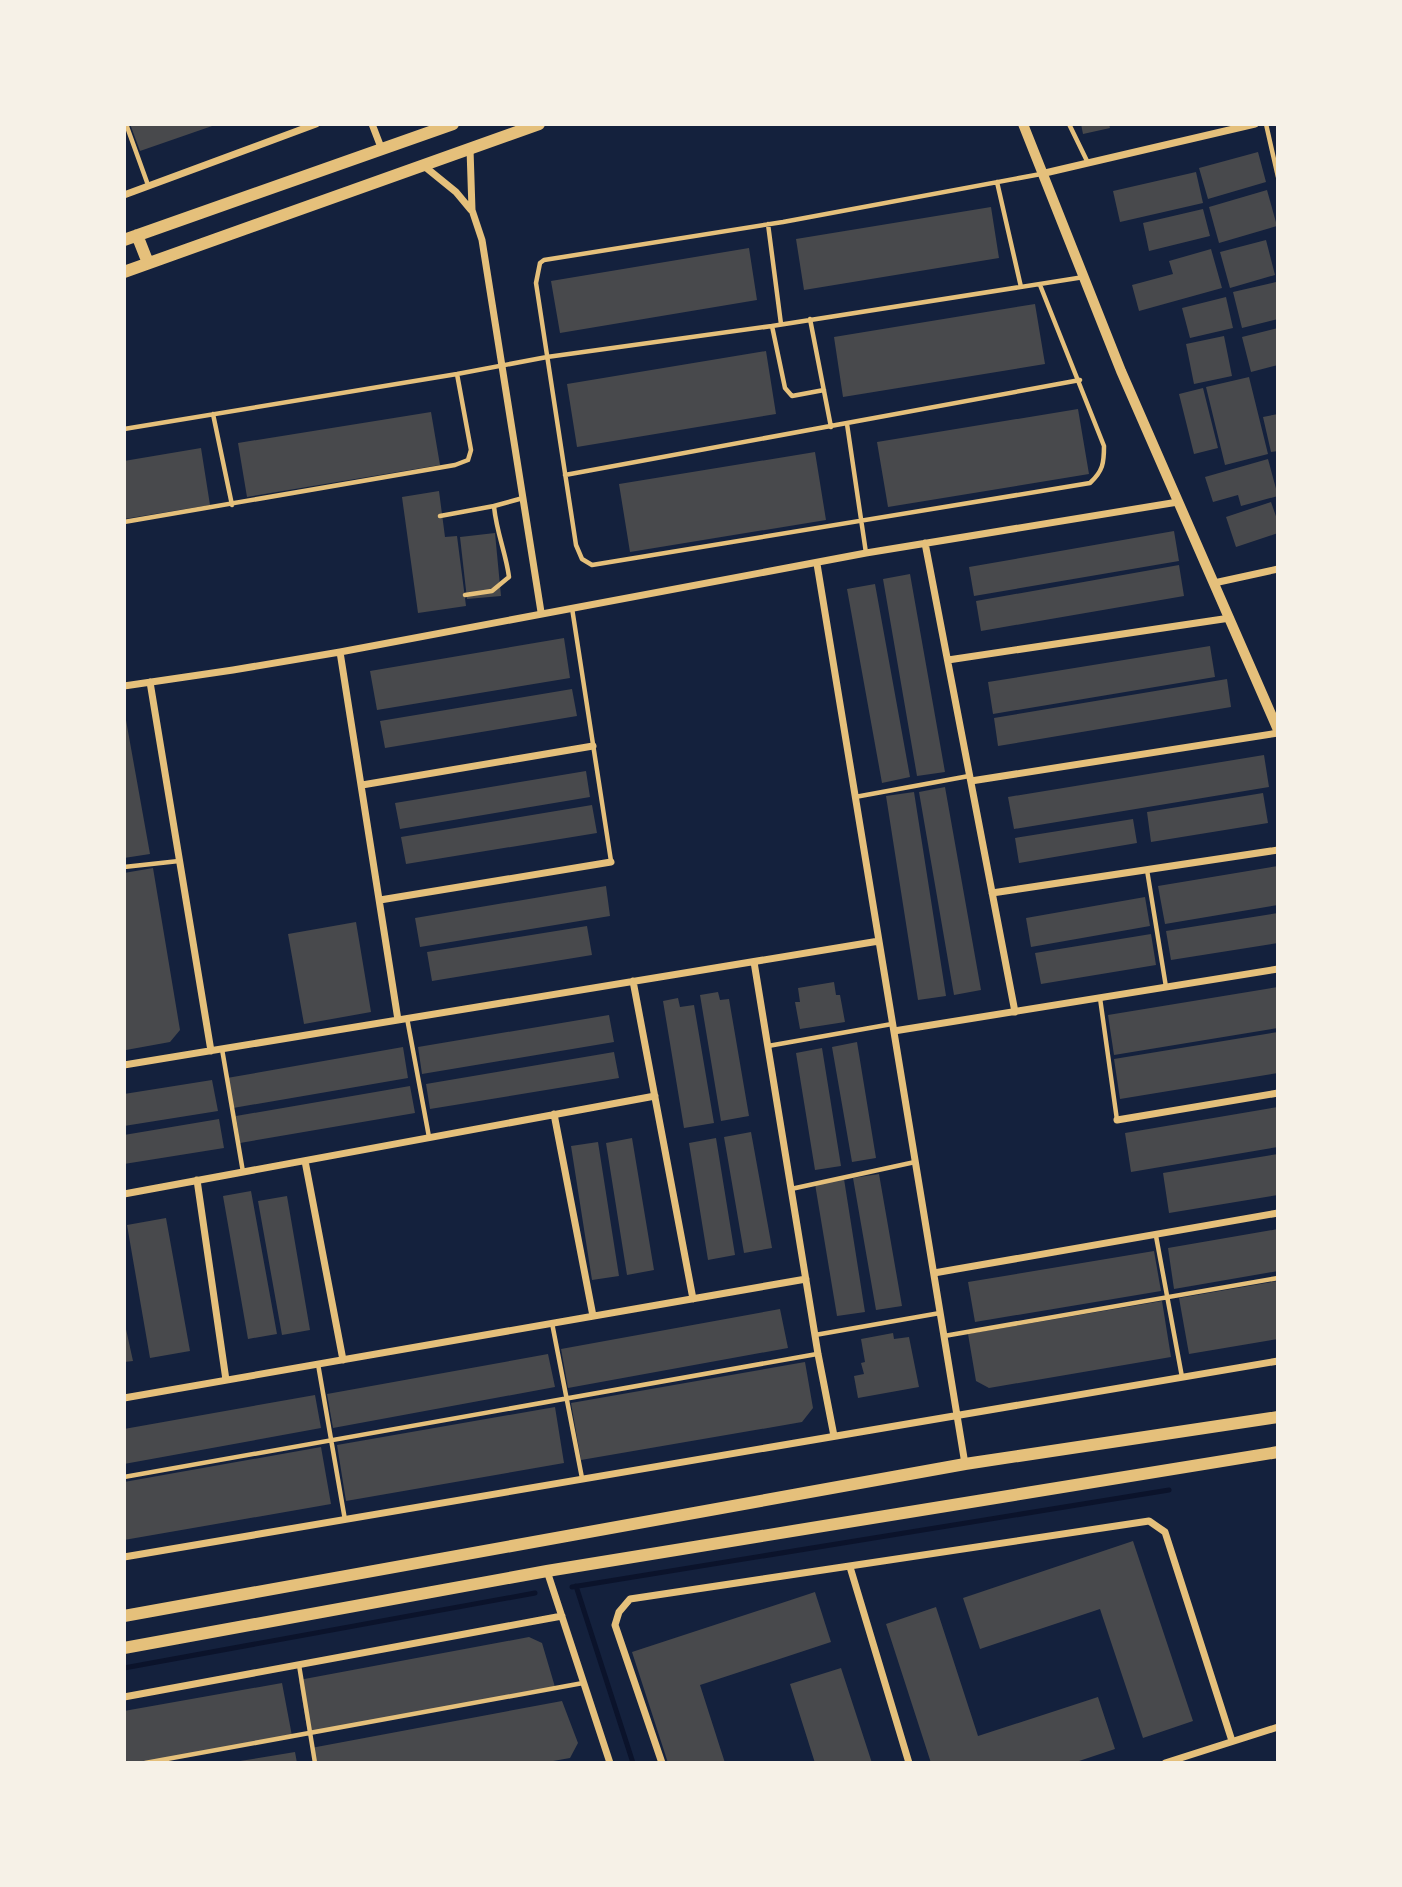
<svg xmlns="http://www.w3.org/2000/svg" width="1402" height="1887" viewBox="0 0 1402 1887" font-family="'Asap Condensed',sans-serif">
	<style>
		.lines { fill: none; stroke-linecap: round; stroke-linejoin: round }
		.stream { stroke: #0b132b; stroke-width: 5 }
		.building { fill: #48494c }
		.service { stroke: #e5c07b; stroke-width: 4.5 }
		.minor { stroke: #e5c07b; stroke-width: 7 }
		.tertiary { stroke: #e5c07b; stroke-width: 10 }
		.secondary { stroke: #e5c07b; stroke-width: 12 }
	</style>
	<rect width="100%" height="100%" fill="#14213d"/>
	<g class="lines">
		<path class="stream" d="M576 1586 633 1763
			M572 1587 1169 1490
			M124 1668 535 1593"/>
	</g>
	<path class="building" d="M130 124H215V125L140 151Z
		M1081 124H1109L1110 128 1083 134Z
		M1258 152 1266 182 1208 199 1199 168Z
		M1196 172 1203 203 1120 222 1113 191Z
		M1267 190 1277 226 1219 243 1209 207Z
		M991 207 999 258 804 290 796 239Z
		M1203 209 1210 236 1149 251 1143 223Z
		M1266 240 1275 275 1230 288 1220 252Z
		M749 248 757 300 560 333 551 281Z
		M1211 249 1222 288 1139 311 1132 285 1173 274 1169 261Z
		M1276 282 1278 319 1242 328 1233 292Z
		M1226 297 1233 328 1190 338 1182 308Z
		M1035 304 1045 364 843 397 834 337Z
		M1278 328V365L1251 372 1242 337Z
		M1224 336 1232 376 1194 384 1186 344Z
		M766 351 776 414 577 447 567 384Z
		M1249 377 1268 454 1225 465 1206 387Z
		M1203 388 1218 448 1194 454 1179 394Z
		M1078 409 1089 474 888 507 877 442Z
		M431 412 440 465 247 497 238 443Z
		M1278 414V451L1271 452 1263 417Z
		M201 448 210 505 124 519V461Z
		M815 452 826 520 630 552 619 484Z
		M1268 459 1278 496 1241 506 1238 495 1213 502 1205 477Z
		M439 491 445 537 457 536 466 606 418 613 402 497Z
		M1271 502 1278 522V533L1236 547 1226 517Z
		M1174 531 1179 561 974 596 969 567Z
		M495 533 501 596 467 599 460 537Z
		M1179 565 1184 596 981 631 976 601Z
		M910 574 945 772 917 776 883 579Z
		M875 584 910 777 882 783 847 589Z
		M564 638 570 678 377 710 370 671Z
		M1210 646 1215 677 993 714 988 682Z
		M1227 679 1231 707 998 746 994 718Z
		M572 689 577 716 385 748 380 721Z
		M124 709 150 854 124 858Z
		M1264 755 1269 787 1014 829 1008 797Z
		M586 771 590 797 400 829 395 803Z
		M945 787 981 990 954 995 919 792Z
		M914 792 946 996 918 1000 886 796Z
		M1263 793 1268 823 1151 842 1147 812Z
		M592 805 597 833 406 864 401 837Z
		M1133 819 1137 843 1019 863 1015 838Z
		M1278 866V905L1165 924 1158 886Z
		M153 868 180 1030 170 1042 126 1050 124 873Z
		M606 886 610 916 420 947 415 918Z
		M1145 897 1150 926 1031 947 1026 918Z
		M1278 913V943L1171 960 1166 931Z
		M356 922 371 1012 304 1024 288 934Z
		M587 926 592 955 432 981 427 952Z
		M1151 934 1156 965 1041 984 1035 953Z
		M834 982 836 995H840L845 1022 800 1029 795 1002H800L798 988Z
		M1278 987V1028L1114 1055 1108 1015Z
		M718 992 720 1000 729 999 749 1116 721 1121 700 995Z
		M678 998 680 1007 694 1005 714 1123 684 1128 663 1001Z
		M609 1015 614 1042 422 1074 418 1047Z
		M1278 1032V1073L1120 1099 1114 1059Z
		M857 1042 876 1158 852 1162 832 1047Z
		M403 1047 408 1078 233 1108 227 1078Z
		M822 1048 841 1166 815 1170 796 1053Z
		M614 1052 619 1078 430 1109 426 1084Z
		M212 1080 218 1111 124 1126V1094Z
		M410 1086 415 1113 240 1143 236 1116Z
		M1278 1107V1147L1131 1172 1125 1133Z
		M219 1119 224 1148 124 1164V1135Z
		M751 1132 772 1248 744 1253 724 1137Z
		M632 1138 654 1270 627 1275 606 1143Z
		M716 1138 735 1255 708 1260 689 1143Z
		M598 1142 619 1276 592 1280 571 1146Z
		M1278 1154V1195L1169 1213 1163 1173Z
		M879 1174 902 1306 876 1310 853 1178Z
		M844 1179 865 1312 837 1316 815 1184Z
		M251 1191 277 1334 248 1339 223 1196Z
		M287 1196 310 1330 282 1335 258 1201Z
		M166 1218 190 1351 150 1358 127 1225Z
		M1278 1229V1271L1174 1289 1168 1248Z
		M1154 1251 1161 1291 975 1322 968 1282Z
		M1278 1281V1339L1189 1354 1179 1298Z
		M1162 1301 1171 1357 989 1388 976 1381 968 1334Z
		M780 1309 788 1348 568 1388 561 1349Z
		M124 1320 133 1361 124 1362Z
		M893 1333 894 1339 909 1337 919 1387 858 1398 854 1376 864 1374 861 1363 865 1362 861 1339Z
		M548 1354 555 1387 333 1428 327 1394Z
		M805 1362 813 1408 802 1422 581 1460 571 1403Z
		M315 1395 321 1428 124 1464V1429Z
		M555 1407 564 1463 346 1501 337 1445Z
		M321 1447 331 1504 124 1540V1482Z
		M1133 1541 1193 1721 1143 1738 1100 1609 980 1649 963 1598Z
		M815 1592 831 1642 700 1685 725 1763H668L632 1652Z
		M936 1607 978 1736 1098 1697 1115 1749 1073 1763H931L886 1624Z
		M529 1637 542 1643 555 1687 308 1733 299 1680Z
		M841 1668 872 1763H815L790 1684Z
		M282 1683 292 1736 142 1763H124V1711Z
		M562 1701 578 1743 570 1758 542 1763H314L311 1748Z
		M295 1752 297 1763H240V1761Z"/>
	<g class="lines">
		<path class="service" d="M126 124 148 185
			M1069 124 1088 163
			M1266 124 1278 177
			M997 182 1021 287
			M768 224 781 324
			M1040 285 1104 446C1104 463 1103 471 1090 483L592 565 582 559 576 545 536 283 540 263 544 260 783 222 1041 174
			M810 319 831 427
			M772 326 785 388 792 396 824 390
			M213 414 232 505
			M847 424 866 553
			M124 429 457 374 547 357 772 326 1084 277
			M565 475 1080 380
			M440 516 494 506
			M124 522 455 465 468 460 471 450 457 374
			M465 595 492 591 509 577C506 553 496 531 494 506L523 498
			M572 608 611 861
			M855 797 969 776
			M124 867 179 861
			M1147 870 1166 987
			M1100 998 1117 1120
			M407 1018 429 1137
			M768 1046 892 1024
			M222 1049 243 1172
			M791 1189 915 1162
			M1156 1236 1182 1377
			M552 1323 582 1478
			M815 1335 940 1313
			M944 1336 1278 1278
			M318 1364 345 1520
			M124 1477 817 1354
			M299 1665 315 1763
			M145 1763 583 1683"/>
		<path class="minor" d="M372 124 382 150
			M470 149 472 210 482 240 541 612
			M424 166 456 192 471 210
			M1045 173 1255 124
			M124 195 316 124
			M925 543 1015 1012
			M817 564 965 1464
			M1214 583 1278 569
			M340 652 398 1020
			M948 660 1230 618
			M150 682 211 1051
			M124 686 233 670 340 652 866 553 1178 502
			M971 781 1278 733
			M362 785 593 746
			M992 893 1278 850
			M380 900 611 862
			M754 962 818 1354 834 1436
			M633 981 693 1299
			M894 1031 1278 969
			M124 1065 879 941
			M554 1114 593 1316
			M1117 1120 1278 1093
			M305 1161 343 1360
			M197 1180 226 1380
			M124 1194 655 1096
			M934 1273 1278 1213
			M124 1398 806 1279
			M124 1557 1278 1361
			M850 1567 909 1763
			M547 1571 610 1763
			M124 1697 562 1616
			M662 1763 615 1625 619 1612 630 1599 1149 1521 1165 1532 1232 1741
			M1165 1763 1278 1727"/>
		<path class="tertiary" d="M1023 124 1121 371 1278 730"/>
		<path class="secondary" d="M137 235 148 263
			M124 240 453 124
			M124 272 539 124
			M124 1616 965 1464 1278 1417
			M124 1648 547 1571 1278 1452"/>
	</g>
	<rect width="1402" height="1887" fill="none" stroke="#f6f1e7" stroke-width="252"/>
</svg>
